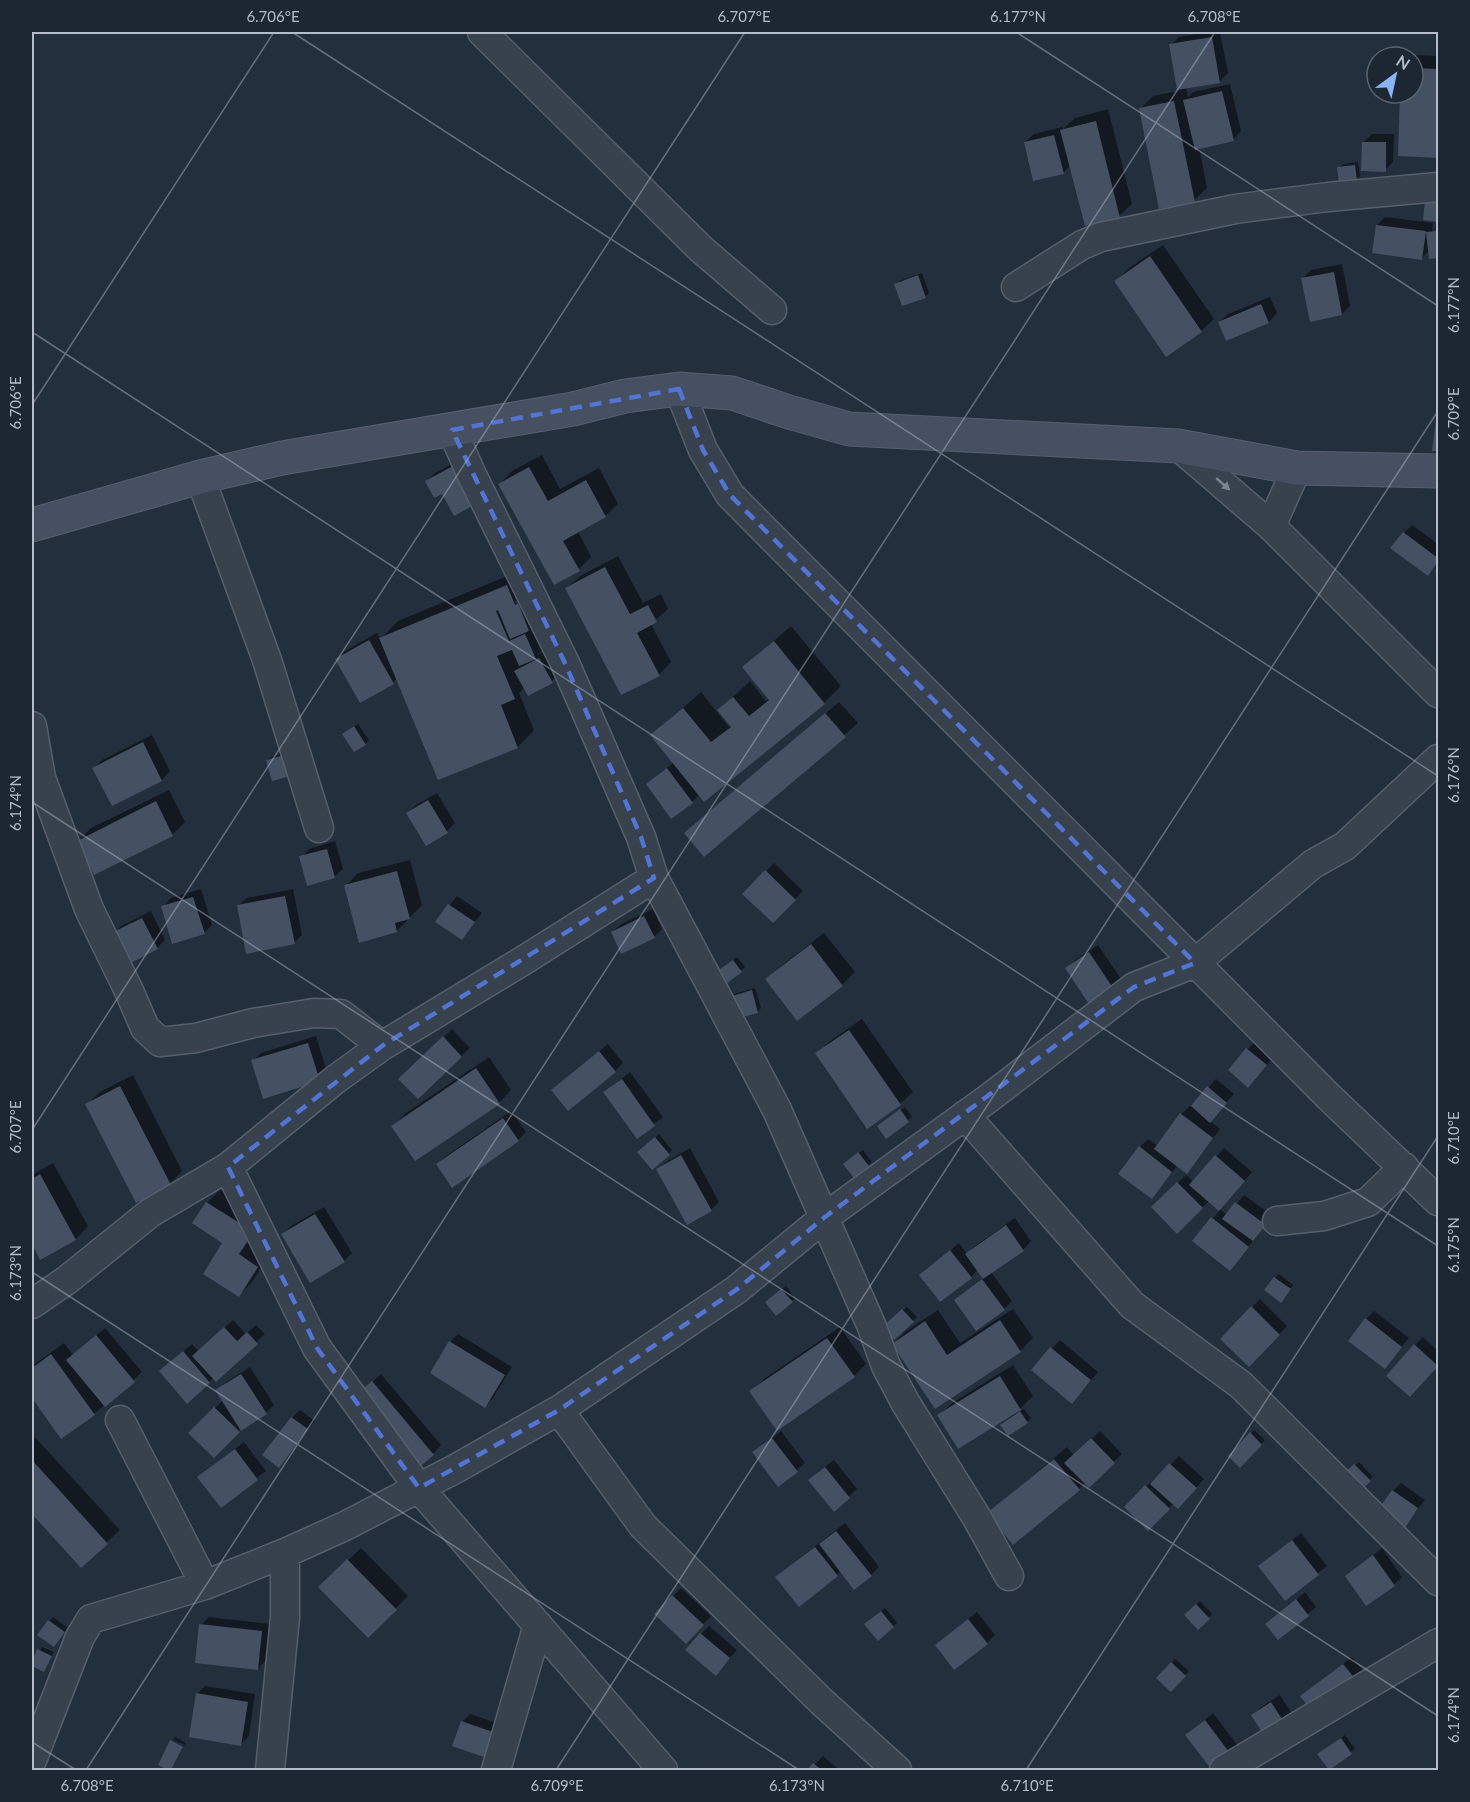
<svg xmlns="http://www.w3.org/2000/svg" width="1470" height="1802" viewBox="0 0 1470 1802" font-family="Lato,sans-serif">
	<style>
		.shadow { fill: #0007 }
		.building { fill: #455162 }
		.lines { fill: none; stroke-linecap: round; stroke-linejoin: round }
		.street-casing { stroke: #565f6c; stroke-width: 31 }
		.secondary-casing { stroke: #565f6c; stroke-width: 35 }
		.street { stroke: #38414e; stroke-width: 28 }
		.secondary { stroke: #465061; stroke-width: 33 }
		.oneway { fill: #7c8592 }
		.marked { fill: none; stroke: #5274d3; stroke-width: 4.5; stroke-dasharray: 12 8; stroke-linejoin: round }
		.ticks { fill: none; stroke: #b4bcc9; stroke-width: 1.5; stroke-opacity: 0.45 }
		.neatline { fill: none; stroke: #b4bcc9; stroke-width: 2 }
		.ticks-label { font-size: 15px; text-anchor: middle; fill: #b4bcc9 }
	</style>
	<rect width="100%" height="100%" fill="#242f3e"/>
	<path class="shadow" d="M1211 32H1220L1228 73 1219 82 1186 87 1188 97 1193 92 1230 84 1241 131 1233 140 1199 147 1207 188 1194 200 1141 108 1153 96 1178 91 1171 45 1179 37Z
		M1415 55 1438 56V157L1402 93H1413V58Z
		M1108 109 1132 204 1119 216 1071 165 1063 173 1025 142 1034 134 1062 127 1063 129 1075 118Z
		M1372 134H1394L1393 162 1385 170 1364 142Z
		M1358 162 1360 176 1356 179 1339 168 1343 164Z
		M1385 217 1433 223 1432 229 1438 228 1432 230V233H1438V257L1430 258V250L1422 258 1377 225Z
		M1163 245 1214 319 1201 331 1116 281 1129 268Z
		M1342 264 1350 306 1342 314 1303 278 1311 270Z
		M922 273 929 293 926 296 903 304 896 284 899 281Z
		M1270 297 1277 313 1269 322 1227 339 1220 322 1228 314Z
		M1438 412V450L1434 449Z
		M542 455 560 489 599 468 618 504 605 516 578 531 591 557 579 569 500 484 512 471Z
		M462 459 443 492 427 481 435 473Z
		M1412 525 1438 544V562L1427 574 1404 533Z
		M618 556 643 603 661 594 668 609 651 624 671 662 659 675 567 588 580 576Z
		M524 569 531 586 512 605 521 601 552 641 537 655 548 650 560 673 552 681 525 687 519 693 534 730 518 747 439 778 397 678 393 683 337 659 345 651 377 633 380 639 398 621Z
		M791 626 841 686 824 703 705 800 700 794 692 802 648 784 674 762 652 735 701 692 729 727 731 725 719 710 750 681 766 701 770 698 744 667Z
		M839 702 858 723 705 855 686 833Z
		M358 724 369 740 365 744 348 730Z
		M152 735 170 771 162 780 112 804 94 768 102 760Z
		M288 752 293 771 267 760 271 757Z
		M169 790 185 822 172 835 95 873 78 841 91 828Z
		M437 793 455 823 447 831 408 813 416 805Z
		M335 841 343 869 334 877 301 857 309 849Z
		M410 860 422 905 397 931 346 886 358 873Z
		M774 863 803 891 773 921 744 894Z
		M201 889 212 925 204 933 163 907 171 898Z
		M293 889 302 935 294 943 238 906 247 898Z
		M457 896 482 913 462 938 437 921Z
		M653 909 662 929 654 937 613 932 621 924Z
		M151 911 165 940 157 948 113 934 121 926Z
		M824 933 855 972 842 985 798 1019 767 979 780 967Z
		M1098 945 1121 979 1112 987 1067 968 1075 960Z
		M737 957 745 967 726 982 722 969Z
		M755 988 761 1008 758 1011 731 998 734 994Z
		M862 1019 913 1092 900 1104 817 1053 830 1041Z
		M452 1029 470 1048 418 1097 401 1079Z
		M316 1036 327 1072 319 1080 253 1061 261 1053Z
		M1255 1041 1274 1057 1248 1086 1230 1070Z
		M608 1044 623 1063 615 1071 561 1082Z
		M489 1057 511 1090 499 1103 393 1126 406 1113Z
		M630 1072 663 1117 637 1137 605 1092Z
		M133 1075 182 1171 170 1184 87 1104 100 1092Z
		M1216 1079 1234 1094 1210 1121 1220 1129 1187 1172 1178 1165 1152 1197 1140 1147 1148 1139 1158 1146 1181 1114 1190 1106 1191 1107Z
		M905 1107 912 1117 887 1136 883 1122Z
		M511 1111 526 1132 518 1140 438 1164 446 1156Z
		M659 1134 672 1150 669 1154 643 1148Z
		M690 1148 719 1202 711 1210 658 1170 666 1162Z
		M1224 1148 1252 1172 1220 1209 1227 1215 1244 1195 1273 1216 1230 1269 1194 1241 1220 1210 1209 1201 1177 1231 1153 1207 1186 1175 1194 1182Z
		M863 1150 872 1162 868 1165 849 1160Z
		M53 1163 88 1226 76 1239 41 1258 32 1241V1175Z
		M220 1190 265 1219 270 1254 252 1282 239 1295 224 1242 207 1203Z
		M324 1207 352 1253 344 1261 283 1234 291 1226Z
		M1015 1218 1031 1241 1023 1250 991 1272 1012 1301 1004 1309 956 1300 984 1277 978 1269 971 1277 921 1275 959 1243 967 1254 975 1246Z
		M1279 1274 1293 1285 1285 1297 1275 1278Z
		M786 1286 795 1298 792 1301 771 1299Z
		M1260 1299 1287 1326 1249 1365 1222 1339Z
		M907 1307 917 1317 894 1338 884 1327Z
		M1013 1309 1033 1338 1020 1351 935 1407 893 1344 906 1331 938 1310 960 1343Z
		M1374 1311 1409 1338 1385 1367 1366 1319Z
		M233 1320 246 1334 256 1325 265 1334 216 1380 214 1378 187 1401 169 1363 192 1344 199 1352Z
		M840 1327 866 1364 854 1376 751 1392 764 1379Z
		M105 1328 142 1372 94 1414 62 1437 32 1396V1366L64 1343 73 1355Z
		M458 1334 512 1367 493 1398 485 1406 450 1342Z
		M1423 1337 1438 1351V1364L1418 1387 1415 1345Z
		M1060 1340 1098 1372 1080 1394 1033 1369Z
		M1013 1365 1033 1396 1017 1412 1024 1409 1031 1418 1027 1422 1002 1425 1011 1416H939L952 1403Z
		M250 1367 274 1405 266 1413 242 1428 214 1456 190 1433 223 1400 217 1391 225 1383Z
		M381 1374 441 1445 433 1454 368 1386Z
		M300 1410 315 1421 279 1466 292 1418Z
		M1254 1430 1265 1440 1240 1466 1230 1455Z
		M781 1431 805 1463 779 1485 754 1452Z
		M1100 1431 1122 1454 1089 1486 1085 1483 1079 1489 989 1513 1067 1447 1074 1456Z
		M32 1434 120 1530 81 1566 32 1512Z
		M244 1442 266 1471 221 1505 199 1477Z
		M1179 1456 1204 1479 1186 1499 1174 1503 1148 1529 1126 1507 1155 1478 1156 1480Z
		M834 1460 857 1489 834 1510 818 1472Z
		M1359 1462 1373 1477 1358 1491 1344 1476Z
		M1401 1483 1425 1500 1404 1526 1393 1491Z
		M845 1523 879 1567 871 1575 841 1570 837 1575 786 1569Z
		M1301 1533 1327 1566 1285 1599 1260 1566Z
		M361 1548 408 1596 368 1636 320 1587Z
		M1382 1548 1402 1577 1394 1585 1347 1576Z
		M681 1588 711 1616 686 1642 656 1614Z
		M1305 1592 1316 1607 1278 1638 1267 1624Z
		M1200 1601 1212 1614 1198 1628 1186 1615Z
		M885 1608 897 1623 878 1639 869 1620Z
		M977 1612 995 1635 987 1643 937 1645Z
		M53 1617 68 1628 57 1642 39 1635Z
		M209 1617 270 1624 266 1660 258 1669 201 1625Z
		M709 1626 737 1650 716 1674 701 1634Z
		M42 1647 54 1652 44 1671 32 1665Z
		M1352 1657 1364 1672 1356 1680 1302 1696Z
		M1175 1659 1189 1671 1171 1690 1158 1678Z
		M205 1686 255 1694 249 1736 241 1744 197 1694Z
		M1280 1695 1294 1717 1286 1726 1253 1715 1261 1707Z
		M1213 1713 1239 1747 1231 1755 1187 1735Z
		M470 1714 500 1724 492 1747 484 1755 462 1722Z
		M1345 1735 1355 1749 1329 1768 1323 1751Z
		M175 1737 186 1743 185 1745 173 1740Z
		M171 1742 183 1748 171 1770Z
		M823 1756 839 1770H809Z"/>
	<path class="building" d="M1212 37 1220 83 1177 90 1169 44Z
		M1413 68 1438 69V158L1398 156 1400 93H1413Z
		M1222 91 1234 141 1195 150 1183 100Z
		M1174 101 1195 202 1159 209 1139 108Z
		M1096 121 1120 218 1085 226 1060 130Z
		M1054 135 1064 174 1033 181 1024 142Z
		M1362 142H1386V172L1361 171Z
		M1355 165 1357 181 1339 183 1337 167Z
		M1426 191 1438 193V222L1423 220Z
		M1376 225 1426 231 1422 260 1372 253Z
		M1437 231 1438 258 1429 259 1426 232Z
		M1150 256 1202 332 1166 357 1114 281Z
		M1334 272 1342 315 1310 322 1301 278Z
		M918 275 926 298 902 306 894 284Z
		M1261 304 1269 323 1226 341 1218 322Z
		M1437 411H1438V451H1432Z
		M453 466 474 505 454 516 442 494 434 498 425 481Z
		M529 467 548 501 586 480 606 517 563 541 580 571 554 585 498 484Z
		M1403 532 1438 558V561L1428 576 1390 548Z
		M605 567 630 614 648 605 657 622 637 633 660 676 621 695 565 588Z
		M507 585 515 605 518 603 529 631 510 639 498 610 496 611 509 641 525 634 536 659 519 666 512 650 497 656 515 699 501 705 518 748 438 780 379 638Z
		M369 640 394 684 360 703 335 659Z
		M774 641 825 704 704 802 650 735 683 708 711 742 731 727 717 710 733 697 749 716 769 700 742 667Z
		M539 658 553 683 528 696 514 671Z
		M825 713 846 737 704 857 684 833Z
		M354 726 366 745 354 752 342 734Z
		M143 742 162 781 112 806 92 768Z
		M284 755 290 776 272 781 266 760Z
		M667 768 693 803 671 819 646 784Z
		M428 800 448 833 426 846 406 813Z
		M156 801 173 836 94 875 77 841Z
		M327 849 335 878 307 886 299 856Z
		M765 870 796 900 773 923 742 894Z
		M397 871 410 919 395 923 397 932 359 943 344 885Z
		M285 896 295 944 246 954 237 905Z
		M193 897 205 934 172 944 161 906Z
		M448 904 475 922 462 940 435 922Z
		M644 916 655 938 621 954 611 932Z
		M142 918 158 949 127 965 111 933Z
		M811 944 843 986 797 1021 765 979Z
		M1089 952 1113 988 1089 1004 1065 968Z
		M733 960 742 972 726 984 716 972Z
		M752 990 758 1013 735 1019 729 997Z
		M849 1030 901 1105 867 1129 815 1053Z
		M443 1036 462 1057 418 1099 398 1079Z
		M308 1043 320 1081 263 1099 251 1060Z
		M1246 1048 1267 1065 1248 1088 1228 1070Z
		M599 1051 616 1072 568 1111 551 1090Z
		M476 1068 500 1104 415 1161 391 1126Z
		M622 1079 655 1126 637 1139 603 1092Z
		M120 1086 171 1185 136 1203 85 1104Z
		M1207 1086 1227 1103 1210 1123 1191 1106Z
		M900 1109 909 1122 886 1139 877 1126Z
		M1180 1113 1213 1138 1187 1174 1154 1149Z
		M503 1118 519 1141 452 1188 436 1164Z
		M655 1137 670 1155 652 1170 637 1152Z
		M1139 1146 1172 1172 1152 1199 1118 1174Z
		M858 1152 869 1166 854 1178 843 1164Z
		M681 1155 712 1211 687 1225 656 1169Z
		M1215 1155 1245 1181 1219 1211 1189 1185Z
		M40 1174 76 1240 40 1260 32 1244V1179Z
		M1177 1182 1203 1208 1177 1234 1151 1207Z
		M206 1202 254 1232 239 1254 258 1267 239 1297 203 1274 222 1243 192 1223Z
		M1235 1202 1266 1225 1253 1241 1222 1219Z
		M315 1214 345 1262 310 1283 281 1234Z
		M1211 1217 1249 1247 1230 1271 1192 1241Z
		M1006 1225 1024 1251 983 1279 965 1254Z
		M950 1250 972 1278 940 1302 919 1275Z
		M1274 1277 1291 1289 1281 1303 1264 1290Z
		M982 1279 1005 1310 976 1331 954 1300Z
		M781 1289 793 1302 776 1316 765 1302Z
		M1251 1306 1280 1335 1249 1367 1220 1339Z
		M902 1309 914 1322 894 1340 882 1327Z
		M1365 1318 1402 1347 1385 1369 1348 1341Z
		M1000 1320 1021 1352 935 1409 892 1344 925 1321 947 1355Z
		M224 1327 237 1341 247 1332 258 1344 216 1382 192 1356Z
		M96 1335 135 1382 105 1407 66 1360Z
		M827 1338 855 1377 777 1431 749 1391Z
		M449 1341 505 1375 485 1408 430 1373Z
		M1414 1344 1438 1366 1410 1397 1386 1376Z
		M1050 1347 1091 1380 1072 1404 1031 1370Z
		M183 1351 210 1383 187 1404 159 1371Z
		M51 1354 95 1415 61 1439 32 1398V1368Z
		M241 1374 267 1414 241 1431 215 1390Z
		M1000 1376 1021 1410 958 1449 937 1415Z
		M372 1381 434 1455 419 1467 357 1394Z
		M214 1407 240 1432 214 1458 188 1433Z
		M1020 1411 1028 1423 1008 1436 1000 1425Z
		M291 1417 308 1429 279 1468 262 1455Z
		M1250 1432 1262 1445 1240 1468 1228 1456Z
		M772 1438 798 1472 778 1487 752 1452Z
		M1091 1438 1115 1463 1089 1488 1064 1463Z
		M235 1449 258 1480 221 1508 197 1477Z
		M1054 1459 1080 1490 1013 1545 987 1513Z
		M32 1460 108 1544 81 1568 32 1514Z
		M1169 1463 1197 1488 1178 1509 1150 1484Z
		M1354 1464 1371 1481 1358 1493 1341 1476Z
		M825 1467 850 1498 834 1512 808 1480Z
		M1145 1485 1170 1509 1148 1531 1124 1507Z
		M1392 1490 1418 1508 1405 1528 1378 1510Z
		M836 1531 872 1576 854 1590 819 1544Z
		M1292 1540 1319 1575 1285 1601 1258 1566Z
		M815 1547 838 1576 799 1607 775 1577Z
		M1373 1555 1395 1586 1366 1606 1345 1576Z
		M347 1559 397 1610 368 1638 318 1587Z
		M672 1595 704 1625 686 1644 654 1614Z
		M1296 1599 1309 1616 1278 1640 1265 1624Z
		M1196 1604 1210 1619 1198 1630 1184 1615Z
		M881 1611 894 1627 878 1641 864 1624Z
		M968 1619 988 1644 954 1670 935 1645Z
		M48 1620 65 1632 54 1647 37 1635Z
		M199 1624 262 1631 258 1670 195 1663Z
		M700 1633 730 1658 716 1676 685 1650Z
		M37 1649 52 1656 44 1672 32 1666V1662Z
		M1171 1662 1186 1676 1171 1692 1156 1678Z
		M1343 1664 1357 1681 1314 1714 1300 1696Z
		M196 1693 248 1702 241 1746 189 1737Z
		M1271 1702 1287 1727 1267 1740 1251 1715Z
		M1205 1720 1232 1756 1212 1770 1185 1735Z
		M461 1721 493 1732 484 1757 452 1746Z
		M1341 1738 1352 1754 1329 1770 1317 1754Z
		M170 1740 183 1747 171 1770H168L158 1765Z
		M813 1763 822 1770H807Z"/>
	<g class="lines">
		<defs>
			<path id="street" d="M482 32 701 249 772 310
				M1016 287 1082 245 1101 237 1235 209 1328 197 1438 187
				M679 389 703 450 730 495 1328 1096 1438 1201
				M452 430 471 473 564 661 641 837 654 878 777 1110 872 1327 886 1366 905 1402 977 1518 1009 1576
				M1178 446 1271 526 1438 693
				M200 477 267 660 319 828
				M1271 526 1297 468
				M32 726 41 778 89 909 130 993 145 1028 160 1042 196 1038 253 1023 314 1013 341 1014 382 1046
				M965 1115 1132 1305 1241 1385 1438 1581
				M228 1167 317 1348 419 1488 663 1770
				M1277 1221 1324 1216 1368 1202 1404 1167
				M32 1304 67 1280 150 1213 228 1167 336 1079 382 1046 521 962 654 878
				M559 1410 643 1526 821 1701 897 1770
				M120 1420 205 1585
				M32 1760 80 1637 91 1619 205 1585 285 1553 345 1526 455 1469 559 1410 736 1290 825 1217 989 1098 1134 987 1195 963 1313 864 1345 846 1438 759
				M270 1770 285 1617V1553
				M496 1770 538 1625
				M1224 1770 1438 1643"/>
			<path id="secondary" d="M32 525 200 477 282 458 573 409 625 396 679 389 732 393 789 412 849 429 1178 446 1297 468 1438 471"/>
		</defs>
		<use href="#street" class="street-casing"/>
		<use href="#secondary" class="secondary-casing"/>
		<use href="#street" class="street"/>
		<use href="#secondary" class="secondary"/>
	</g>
	<defs><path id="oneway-solid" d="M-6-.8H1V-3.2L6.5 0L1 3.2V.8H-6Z" transform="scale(1.5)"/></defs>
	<use class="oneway" href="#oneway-solid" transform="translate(1223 484) rotate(41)"/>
	<path class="marked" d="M679 389 703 450 730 495 1195 963 1134 987 825 1217 736 1290 559 1410 419 1488 317 1348 228 1167 382 1046 654 878 641 837 564 661 452 430Z"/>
	<path class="ticks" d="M292 32 1438 776M1016 32 1438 306M32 332 1438 1246M32 405 274 32M32 802 1438 1716M32 1130 745 32M32 1272 799 1770M32 1742 76 1770M86 1770 1215 32M556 1770 1438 411M1026 1770 1438 1136"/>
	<rect width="1470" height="1802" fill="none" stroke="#1d2633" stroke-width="66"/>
	<g transform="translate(1395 75) rotate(33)"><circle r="28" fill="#1d2633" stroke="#59626f" stroke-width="1.5"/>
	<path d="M0-4.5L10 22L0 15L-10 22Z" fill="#8ab4f8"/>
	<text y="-9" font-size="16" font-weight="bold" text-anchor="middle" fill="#b4bcc9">N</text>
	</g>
	<rect x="33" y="33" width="1404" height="1736" class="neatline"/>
	<g class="ticks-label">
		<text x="273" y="22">6.706°E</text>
		<text x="744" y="22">6.707°E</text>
		<text x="1018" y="22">6.177°N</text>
		<text x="1214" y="22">6.708°E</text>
		<text transform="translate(1454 305) rotate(-90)" y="5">6.177°N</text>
		<text transform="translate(16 403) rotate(-90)" y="5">6.706°E</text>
		<text transform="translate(1454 414) rotate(-90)" y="5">6.709°E</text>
		<text transform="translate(1454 775) rotate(-90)" y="5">6.176°N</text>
		<text transform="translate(16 803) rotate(-90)" y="5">6.174°N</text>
		<text transform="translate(16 1127) rotate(-90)" y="5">6.707°E</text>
		<text transform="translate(1454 1138) rotate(-90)" y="5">6.710°E</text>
		<text transform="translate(1454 1245) rotate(-90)" y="5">6.175°N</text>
		<text transform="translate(16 1273) rotate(-90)" y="5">6.173°N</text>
		<text transform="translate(1454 1715) rotate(-90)" y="5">6.174°N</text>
		<text x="87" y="1791">6.708°E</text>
		<text x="557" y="1791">6.709°E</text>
		<text x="797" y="1791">6.173°N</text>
		<text x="1027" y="1791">6.710°E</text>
	</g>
</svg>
